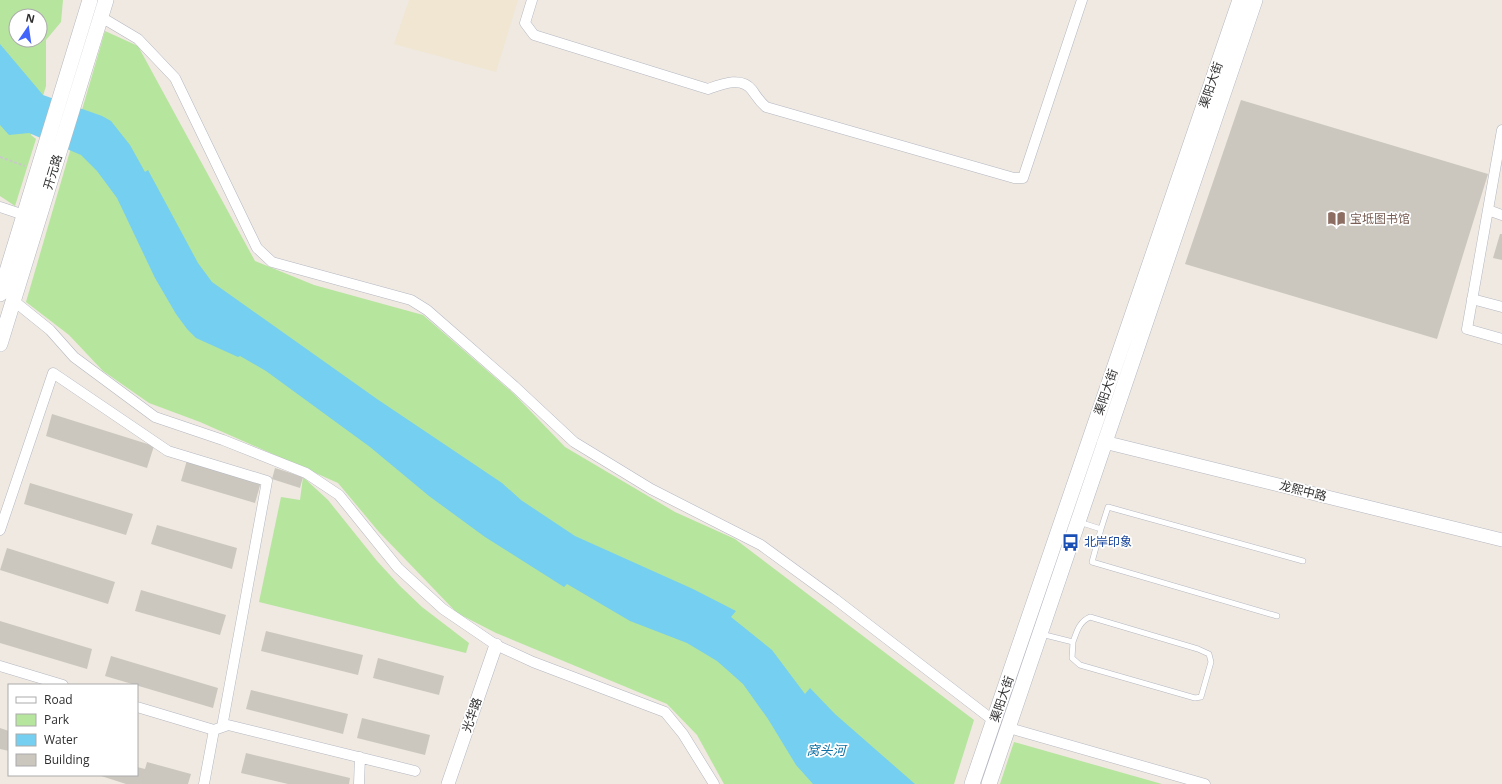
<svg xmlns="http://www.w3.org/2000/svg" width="1502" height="784" viewBox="0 0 1502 784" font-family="'Open Sans','Noto Sans SC',sans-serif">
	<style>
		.education { fill: #f0e6d1 }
		.green { fill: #b6e59e; fill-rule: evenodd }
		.water { fill: #75cff0 }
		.building { fill: #cbc7bf }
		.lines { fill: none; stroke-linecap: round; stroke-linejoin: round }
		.service-casing { stroke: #b4b7c1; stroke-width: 6 }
		.minor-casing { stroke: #b4b7c1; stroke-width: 11 }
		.tertiary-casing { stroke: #b4b7c1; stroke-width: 14 }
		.secondary-casing { stroke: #b4b7c1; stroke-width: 16 }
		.path { stroke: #c9c9c9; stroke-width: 2; stroke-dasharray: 3 2; stroke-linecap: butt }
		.service { stroke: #fff; stroke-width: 5 }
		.minor { stroke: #fff; stroke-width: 10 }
		.tertiary { stroke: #fff; stroke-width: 13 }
		.secondary { stroke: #fff; stroke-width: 15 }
		.labels { text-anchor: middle; stroke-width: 3.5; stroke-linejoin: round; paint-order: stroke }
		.street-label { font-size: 12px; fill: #2e2e2e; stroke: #fff }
		.education-label { font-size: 12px; fill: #785e54; stroke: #fff; text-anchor: start }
		.transit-label { font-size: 12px; fill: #164399; stroke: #fff; text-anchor: start }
		.water-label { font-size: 13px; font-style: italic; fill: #0d6fa3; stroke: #fff }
	</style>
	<rect width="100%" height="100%" fill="#efe9e1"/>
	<path class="education" d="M409 0H518L496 72 394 44Z"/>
	<path class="green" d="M0 0H63L61 22 46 40V86L31 135 36 139 15 206 0 196ZM16 16H40V40H16Z
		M105 31 138 46 255 261 314 285 423 315 513 393 565 447 675 512 735 539 974 720 954 784H724L697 735 667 704 496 633 457 613 379 532 338 483 200 422 149 403 103 371 69 335 26 302Z
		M303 477 328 500 377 561 400 586 422 607 469 643 466 653 259 602 281 497 300 500Z
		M1014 742 1162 784H1000Z"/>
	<path class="water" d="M0 44 43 95 102 116 111 121 130 145 145 172 148 170 198 263 212 282 377 399 502 483 521 500 575 536 693 589 736 611 731 617 772 650 805 694 810 688 835 714 915 784H813L796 765 768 719 743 684 717 661 687 643 630 621 567 584 564 587 485 537 429 496 370 447 266 371 240 356 238 357 196 338 187 329 176 314 155 278 117 198 97 171 81 155 29 133 9 135 0 125Z"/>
	<path class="building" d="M1241 100 1488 174 1437 339 1185 264Z
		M1500 234H1502V260L1493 258Z
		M52 414 154 446 147 468 46 436Z
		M187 460 261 482 255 503 181 481Z
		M275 468 303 477 300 488 272 479Z
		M30 483 133 514 126 535 24 504Z
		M157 525 237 548 232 569 151 544Z
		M7 548 115 582 108 604 0 570Z
		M141 590 226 615 220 635 135 611Z
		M0 621 92 649 87 669 0 643Z
		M266 631 363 655 358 675 261 651Z
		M111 656 218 688 213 708 105 676Z
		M378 658 444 676 439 695 373 678Z
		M251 690 348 714 343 734 246 709Z
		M362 718 430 735 425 755 357 738Z
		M0 728 9 731V751L0 749Z
		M246 753 350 778 349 784H288L241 773Z
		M147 762 191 774 188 784H126L98 775H137V767L145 769Z"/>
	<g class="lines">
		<defs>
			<path id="service" d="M1079 522 1101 529 1108 507 1303 561
				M1101 529 1092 562 1277 616
				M1041 634 1073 642 1072 658 1080 665 1195 698 1201 697 1211 662 1209 654 1198 649 1090 617C1079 622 1077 631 1073 642"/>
			<path id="minor" d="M532 0 525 23 534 35 708 89C722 84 742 76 752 90 757 97 759 101 766 107L1014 178H1023L1082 0
				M101 17 138 39 175 78 257 248 272 262 411 300 427 310 514 386 574 442 651 489 761 545 835 599 994 721
				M1502 130 1467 329 1502 339
				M0 207 24 215
				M1488 210 1502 215
				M1472 299 1502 307
				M14 301 50 330 74 357 155 417 223 440 306 473 339 495 398 568 443 609 496 645 533 662 665 712 683 734 714 784
				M0 530 53 373 168 451 267 481 222 727
				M0 666 63 685
				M137 707 214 730 228 725 415 771
				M1009 728 1205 784
				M204 784 214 730
				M359 784 360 757"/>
			<path id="tertiary" d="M1104 442 1502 540
				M448 784 496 645"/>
			<path id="secondary" d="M0 294 90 0
				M0 344 106 0
				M972 784 1240 0
				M989 784 1255 0"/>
		</defs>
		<use href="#service" class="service-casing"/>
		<use href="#minor" class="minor-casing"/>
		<use href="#tertiary" class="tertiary-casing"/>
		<use href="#secondary" class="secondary-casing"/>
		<path class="path" d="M0 157 25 166"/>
		<use href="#service" class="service"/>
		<use href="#minor" class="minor"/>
		<use href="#tertiary" class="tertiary"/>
		<use href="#secondary" class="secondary"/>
	</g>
	<defs>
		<symbol id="library-bare" viewBox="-9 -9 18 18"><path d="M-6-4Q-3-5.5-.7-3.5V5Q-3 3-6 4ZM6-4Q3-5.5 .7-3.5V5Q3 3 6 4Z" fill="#8d6e63" stroke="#fff" stroke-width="2.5" paint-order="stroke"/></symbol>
		<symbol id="bus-bare" viewBox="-9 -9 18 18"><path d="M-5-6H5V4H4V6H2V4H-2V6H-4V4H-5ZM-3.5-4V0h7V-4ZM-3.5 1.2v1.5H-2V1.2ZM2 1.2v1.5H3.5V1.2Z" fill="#1a4fb4" stroke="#fff" stroke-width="2.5" paint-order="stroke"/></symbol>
	</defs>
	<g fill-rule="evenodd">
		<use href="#library-bare" x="1324" y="206" width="25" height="25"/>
		<use href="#bus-bare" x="1058" y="530" width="25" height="25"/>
	</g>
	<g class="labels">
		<g class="street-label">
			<text transform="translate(1211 85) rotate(-71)" y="4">渠阳大街</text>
			<text transform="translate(53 172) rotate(-73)" y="4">开元路</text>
			<text transform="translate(1106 392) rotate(-71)" y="4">渠阳大街</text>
			<text transform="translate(1303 491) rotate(14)" y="4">龙熙中路</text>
			<text transform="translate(1002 699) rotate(-71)" y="4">渠阳大街</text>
			<text transform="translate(472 715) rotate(-71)" y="4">光华路</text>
		</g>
		<g class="education-label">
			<text x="1350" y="223">宝坻图书馆</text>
		</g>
		<g class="transit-label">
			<text x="1084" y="546">北岸印象</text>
		</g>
		<g class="water-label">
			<text x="826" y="755">窝头河</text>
		</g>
	</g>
	<rect x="8" y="684" width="130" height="92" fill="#ffffff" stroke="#ababab"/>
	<rect x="16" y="697" width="20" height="6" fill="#ffffff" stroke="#ababab"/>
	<text x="44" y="704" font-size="12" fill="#2e2e2e">Road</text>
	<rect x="16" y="714" width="20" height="12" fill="#b6e59e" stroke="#ababab"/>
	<text x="44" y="724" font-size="12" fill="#2e2e2e">Park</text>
	<rect x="16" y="734" width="20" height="12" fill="#75cff0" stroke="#ababab"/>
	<text x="44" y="744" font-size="12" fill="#2e2e2e">Water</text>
	<rect x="16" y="754" width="20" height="12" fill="#cbc7bf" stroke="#ababab"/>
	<text x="44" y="764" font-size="12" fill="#2e2e2e">Building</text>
	<g transform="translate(28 28) rotate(13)"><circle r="19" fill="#ffffff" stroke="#ababab"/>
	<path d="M0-3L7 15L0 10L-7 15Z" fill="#4264fb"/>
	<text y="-6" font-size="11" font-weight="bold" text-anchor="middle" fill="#2e2e2e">N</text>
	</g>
</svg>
